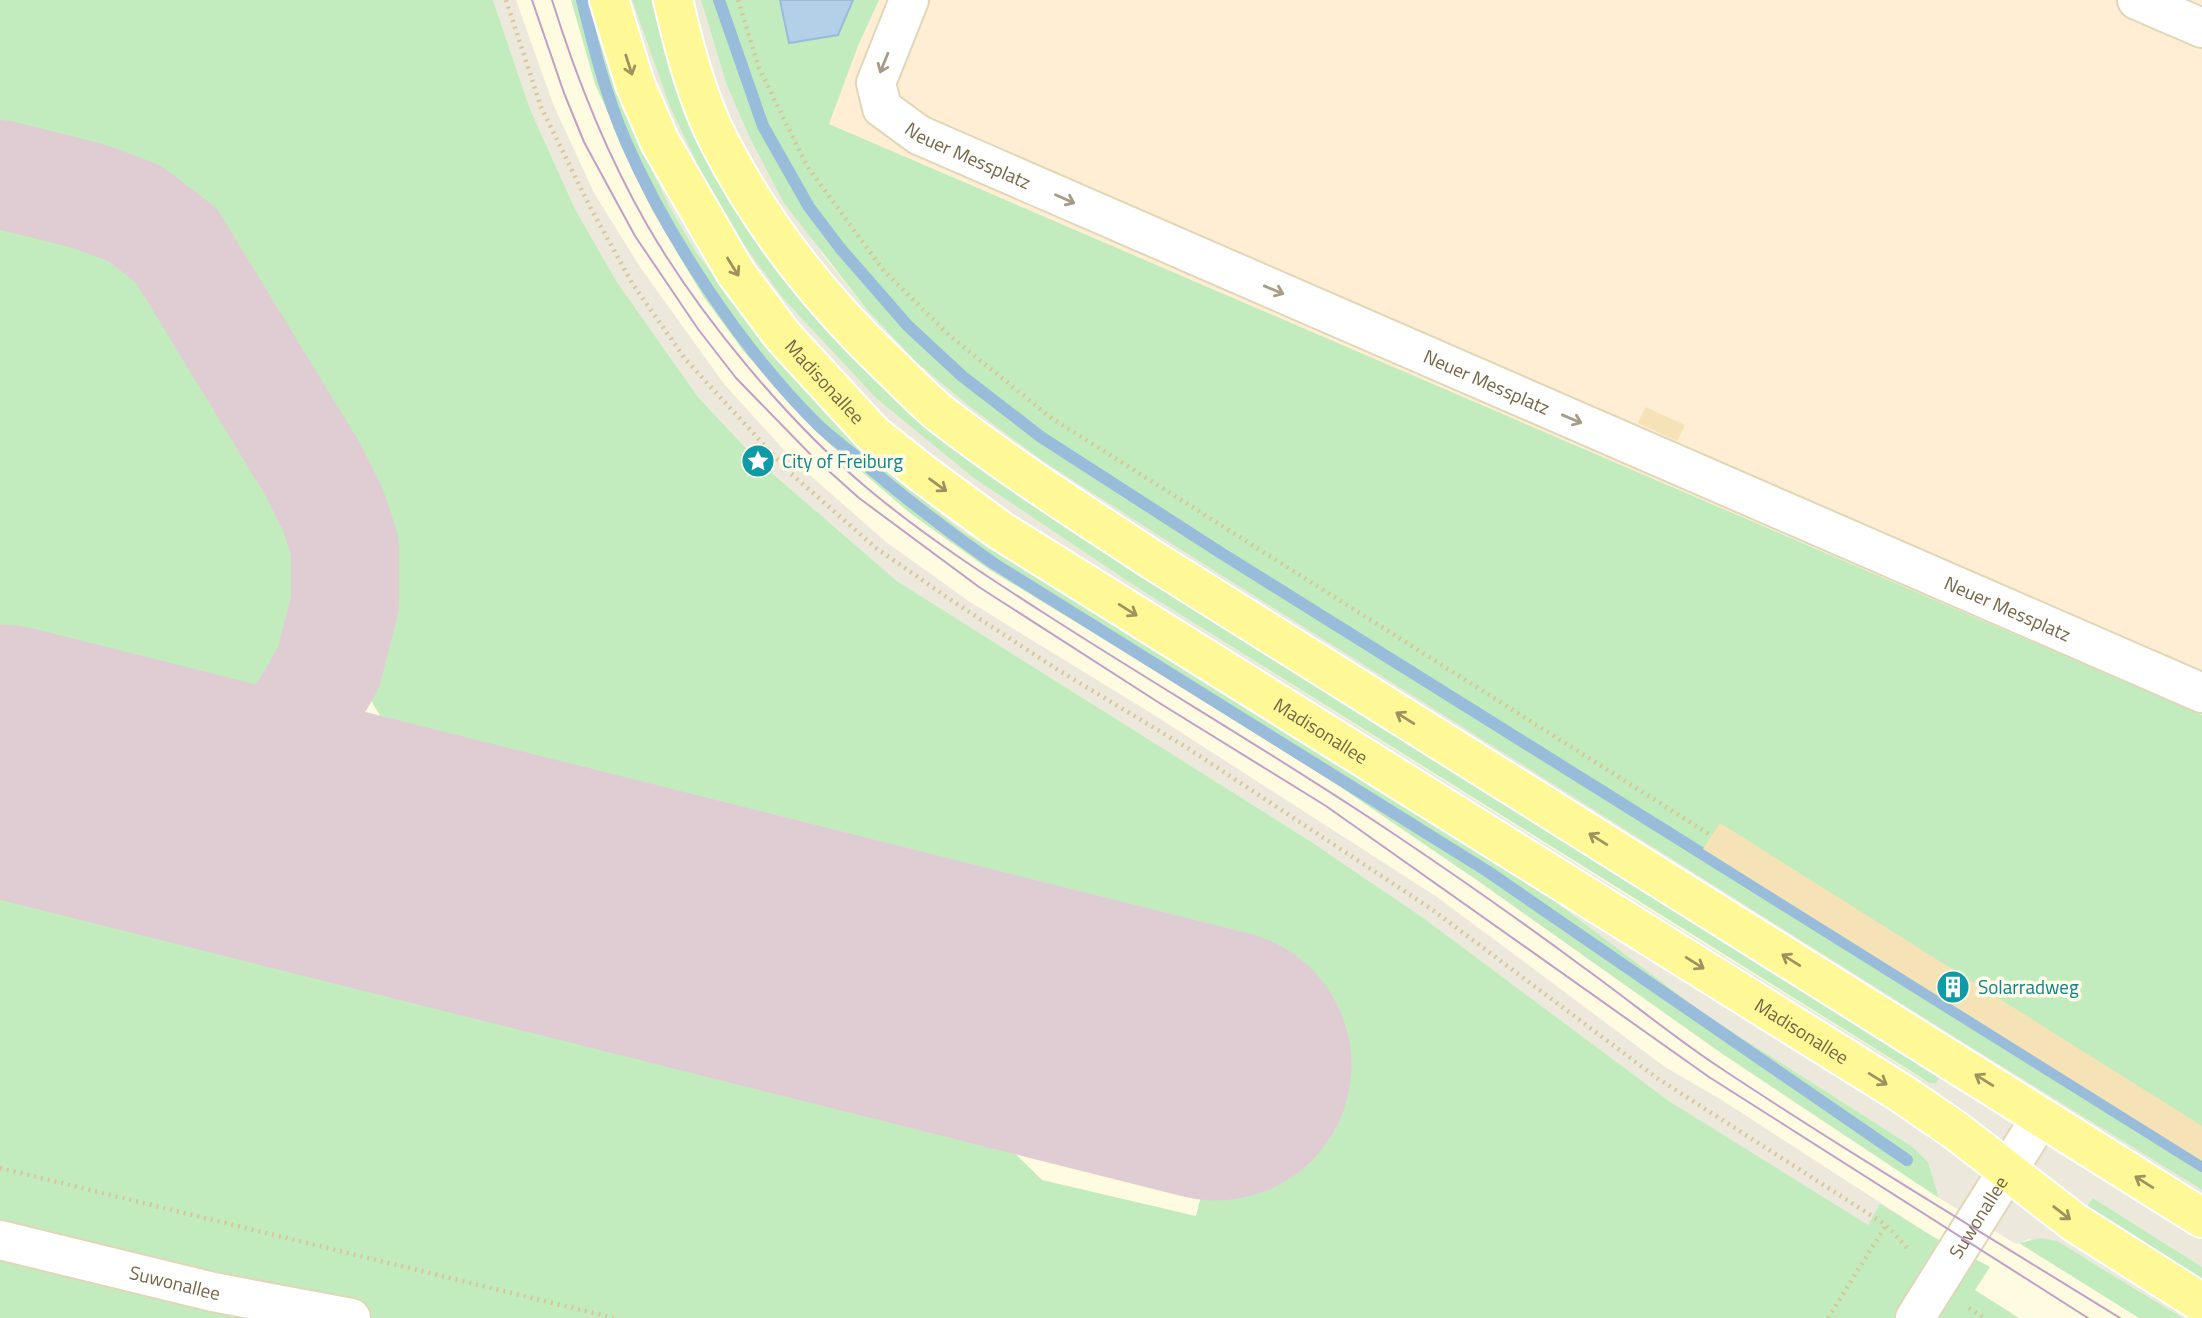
<svg xmlns="http://www.w3.org/2000/svg" width="2202" height="1318" viewBox="0 0 2202 1318" font-family="'Titillium Web',sans-serif">
	<style>
		.commercial { fill: #ffeed3 }
		.industrial { fill: #ece8dc }
		.green { fill: #c2ecbe }
		.water { fill: #b3d0e8; stroke: #99bcda; stroke-width: 2 }
		.lines { fill: none; stroke-linecap: round; stroke-linejoin: round }
		.stream { stroke: #99bcda; stroke-width: 12 }
		.taxiway { stroke: #e0cdd4; stroke-width: 108 }
		.runway { stroke: #e0cdd4; stroke-width: 271 }
		.building { fill: #f5e2b6 }
		.minor-casing { stroke: #e0d7b8; stroke-width: 42 }
		.major-casing { stroke: #fff; stroke-width: 42 }
		.path { stroke: #d9c699; stroke-width: 4.5; stroke-dasharray: 2 5; stroke-linecap: butt }
		.minor { stroke: #fff; stroke-width: 38 }
		.major { stroke: #fff896; stroke-width: 38 }
		.tram { stroke: #c19fc7; stroke-width: 2 }
		.oneway { stroke: #a69c87 }
		.oneway2 { stroke: #9f925e }
		.labels { text-anchor: middle; stroke-width: 7; stroke-linejoin: round; paint-order: stroke }
		.street-label { font-size: 19px; fill: #766646; stroke: #fffde8 }
		.culture-label { font-size: 19px; fill: #0d838f; stroke: #fffde8; text-anchor: start }
	</style>
	<rect width="100%" height="100%" fill="#fefbe0"/>
	<path class="commercial" d="M879 0H2202V715L829 124 858 46Z"/>
	<path class="industrial" d="M493 0H516L553 104 594 193 640 267 724 384 795 462 886 542 970 602 1154 715 1437 897 1665 1067 1720 1099 1932 1236 1901 1285 1762 1160 1669 1101 1422 917 1307 839 897 581 758 461 698 397 617 282 575 209 530 109Z
		M586 0H632L670 107 704 178 783 298 975 479 1141 590 1658 915 1929 1083 1939 1080 1936 1076 1149 578 983 470 881 385 791 286 686 103 651 0H701L726 83 822 254 868 311 916 362 970 407 1044 462 1959 1040 2202 1190V1267L2093 1198 2087 1206 2202 1279V1318H2183L2087 1259 2029 1239 2016 1244 1939 1198 1928 1162 1913 1147 1703 1013 1531 883 962 531 893 476 791 374 696 252 670 207 622 108Z"/>
	<path class="green" d="M0 0H493L530 109 575 209 617 282 698 397 758 461 897 581 1307 839 1422 917 1669 1101 1868 1225 1880 1204 1932 1236 1990 1267 1975 1290 2019 1318H0V853L952 1092 1042 1180 1196 1216 1255 976 440 774 390 732 373 704 364 671 361 636V603L366 548 343 486 179 225 158 202 133 185 0 151Z
		M571 0H586L622 108 670 207 696 252 791 374 893 476 962 531 1531 883 1703 1013 1913 1147 1928 1162 1939 1198 1721 1053 1481 883 1336 784 1173 681 990 570 911 514 825 440 745 353 703 296 652 210 595 84Z
		M632 0H651L686 103 791 286 881 385 983 470 1149 578 1936 1076 1939 1079 1936 1083H1929L1914 1073 1141 590 975 479 876 398 783 298 741 241 704 178 670 107Z
		M701 0H879L858 46 829 124 2202 715V1190L1959 1040 1188 554 1044 462 970 407 916 362 868 311 784 203 750 138 726 83Z
		M0 199 106 225 127 233 141 248 307 511 321 548 323 581 317 612 297 651 260 691 210 712 0 660Z
		M2093 1198 2202 1267V1279L2087 1206Z
		M2040 1238 2057 1241 2183 1318H2139L2019 1243Z"/>
	<path class="water" d="M780 0H853L838 35 789 43Z"/>
	<g class="lines">
		<path class="stream" d="M582 0C594 48 606 96 626 142 668 238 743 351 818 425 831 437 845 448 859 459 902 496 946 530 993 563L1487 871 1907 1160
			M719 0 763 126 809 207 840 248 908 326 962 376 1041 437 1221 553 2202 1166"/>
		<path class="taxiway" d="M0 174 88 196 134 213 176 245 312 468 333 510 345 546V604L328 669 290 733 254 779 221 802 180 805"/>
		<path class="runway" d="M0 760 1216 1065"/>
	</g>
	<path class="building" d="M1645 407 1685 425 1677 441 1638 423Z
		M1720 823 2202 1126V1161L1703 849Z"/>
	<g class="lines">
		<defs>
			<g id="minor">
				<path id="s1" d="M909 0 876 83 882 108 919 135 2202 693"/>
				<path d="M2137 0 2202 28"/>
				<path id="s2" d="M0 1240 213 1292 351 1318"/>
				<path id="s3" d="M1915 1318 2041 1117"/>
			</g>
			<g id="major">
				<path id="s4" d="M609 0 635 84 660 142 736 273 783 336 873 434 922 473 1001 531 1901 1093 1955 1130 2074 1222 2202 1303"/>
				<path d="M673 0C684 47 697 98 719 141 762 225 820 299 888 364 906 381 923 400 942 415 1011 468 1084 515 1156 562L2202 1218"/>
			</g>
		</defs>
		<use href="#minor" class="minor-casing"/>
		<use href="#major" class="major-casing"/>
		<path class="path" d="M506 0 541 107 588 203 632 283 686 360 789 472 876 548 951 600 1058 670 1186 747 1430 908 1657 1078 1886 1225 1910 1251
			M738 0 759 68 807 166 884 271 949 335 1050 417 1712 836
			M0 1168 614 1318
			M1969 1308 1984 1318
			M1828 1318 1886 1225"/>
		<use href="#minor" class="minor"/>
		<use href="#major" class="major"/>
		<path class="tram" d="M532 0 564 93 584 142 635 236 698 329 736 378 812 456 859 498 979 587 1161 704 1326 806 1709 1077 2088 1318
			M552 0C576 77 606 153 646 223 698 314 786 420 867 488 923 535 986 576 1047 615 1162 689 1281 758 1394 834 1458 877 1521 921 1583 967 1629 1000 1672 1036 1719 1067 1850 1154 1986 1235 2120 1318"/>
	</g>
	<defs><path id="oneway-shaft" d="M-6 0H5M1.5-3L5.5 0L1.5 3" fill="none" stroke-width="1.6" stroke-linecap="round" stroke-linejoin="round" transform="scale(1.75)"/></defs>
	<g class="oneway">
		<use href="#oneway-shaft" transform="translate(884 63) rotate(112)"/>
		<use href="#oneway-shaft" transform="translate(1065 199) rotate(24)"/>
		<use href="#oneway-shaft" transform="translate(1274 290) rotate(23)"/>
		<use href="#oneway-shaft" transform="translate(1572 419) rotate(23)"/>
	</g>
	<g class="oneway2">
		<use href="#oneway-shaft" transform="translate(629 65) rotate(72)"/>
		<use href="#oneway-shaft" transform="translate(733 267) rotate(58)"/>
		<use href="#oneway-shaft" transform="translate(938 485) rotate(36)"/>
		<use href="#oneway-shaft" transform="translate(1128 610) rotate(32)"/>
		<use href="#oneway-shaft" transform="translate(1405 718) rotate(-148)"/>
		<use href="#oneway-shaft" transform="translate(1598 839) rotate(-148)"/>
		<use href="#oneway-shaft" transform="translate(1791 960) rotate(-148)"/>
		<use href="#oneway-shaft" transform="translate(1695 963) rotate(32)"/>
		<use href="#oneway-shaft" transform="translate(1878 1079) rotate(32)"/>
		<use href="#oneway-shaft" transform="translate(1984 1080) rotate(-148)"/>
		<use href="#oneway-shaft" transform="translate(2144 1182) rotate(-148)"/>
		<use href="#oneway-shaft" transform="translate(2062 1213) rotate(38)"/>
	</g>
	<defs>
		<symbol id="sight-disc" viewBox="-11 -11 22 22"><circle r="9.5" fill="#0f9aa8" stroke="#fffde8"/><path d="M0-6L1.8-2.2L6-1.7L2.9 1.2L3.7 5.4L0 3.3L-3.7 5.4L-2.9 1.2L-6-1.7L-1.8-2.2Z" fill="#fff"/></symbol>
		<symbol id="building-disc" viewBox="-11 -11 22 22"><circle r="9.5" fill="#0f9aa8" stroke="#fffde8"/><path d="M-4-6H4V6H1V3H-1V6H-4ZM-2.5-4.3h1.7v1.8h-1.7ZM.8-4.3h1.7v1.8H.8ZM-2.5-1h1.7V.8h-1.7ZM.8-1h1.7V.8H.8Z" fill="#fff"/></symbol>
	</defs>
	<g fill-rule="evenodd">
		<use href="#sight-disc" x="739" y="442" width="38" height="38"/>
		<use href="#building-disc" x="1934" y="968" width="38" height="38"/>
	</g>
	<g class="labels">
		<g class="street-label">
			<text dy="7" stroke="none"><textPath href="#s1" startOffset="214">Neuer Messplatz</textPath></text>
			<text dy="7" stroke="none"><textPath href="#s4" startOffset="443">Madisonallee</textPath></text>
			<text dy="7" stroke="none"><textPath href="#s1" startOffset="780">Neuer Messplatz</textPath></text>
			<text dy="7" stroke="none"><textPath href="#s1" startOffset="1348">Neuer Messplatz</textPath></text>
			<text dy="7" stroke="none"><textPath href="#s4" startOffset="1052">Madisonallee</textPath></text>
			<text dy="7" stroke="none"><textPath href="#s4" startOffset="1619">Madisonallee</textPath></text>
			<text dy="7" stroke="none"><textPath href="#s3" startOffset="119">Suwonallee</textPath></text>
			<text dy="7" stroke="none"><textPath href="#s2" startOffset="180">Suwonallee</textPath></text>
		</g>
		<g class="culture-label">
			<text x="782" y="468">City of Freiburg</text>
			<text x="1978" y="994">Solarradweg</text>
		</g>
	</g>
</svg>
